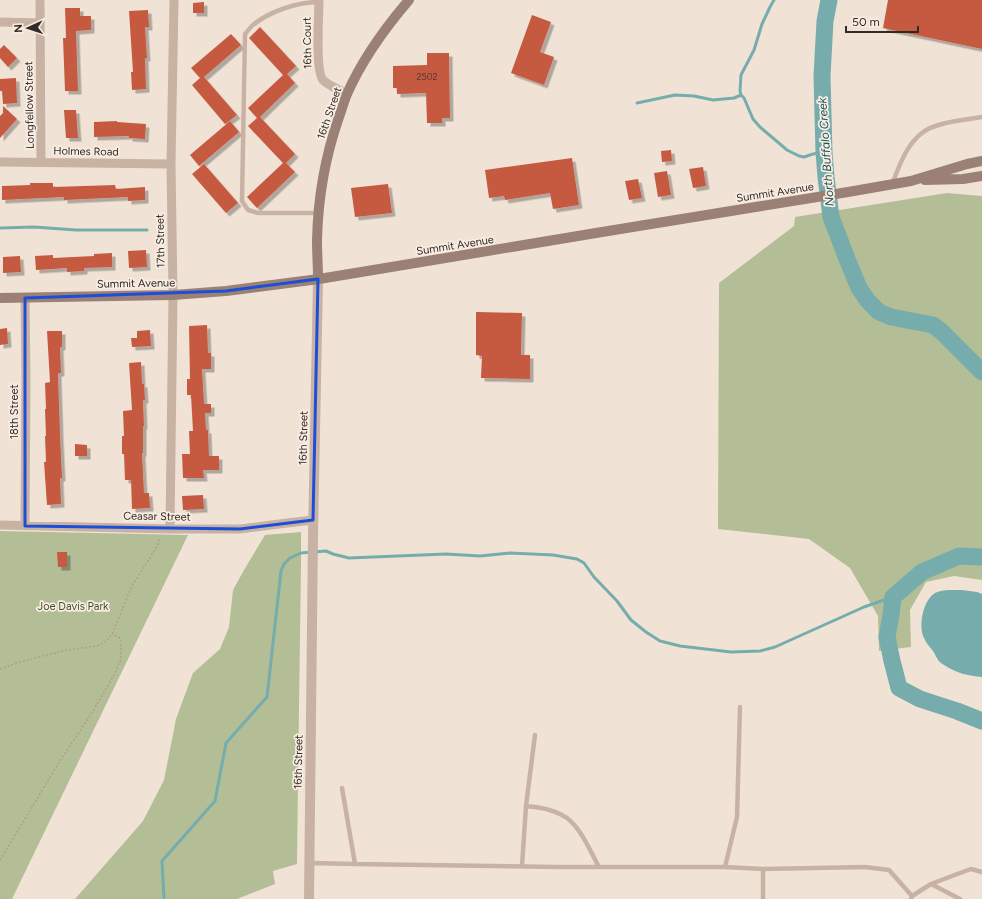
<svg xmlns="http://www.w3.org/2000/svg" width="982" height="899" viewBox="0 0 982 899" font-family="Figtree,sans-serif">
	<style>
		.green { fill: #b3be97 }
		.water { fill: #76adac }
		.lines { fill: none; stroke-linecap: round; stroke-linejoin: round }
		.stream { stroke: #76adac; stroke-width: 3 }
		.river { stroke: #76adac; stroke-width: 17 }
		.building { fill: #c55a40; filter: url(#shadow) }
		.path { stroke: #b39c8d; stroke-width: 1.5; stroke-dasharray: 2 2; stroke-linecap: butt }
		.service { stroke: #c8b2a3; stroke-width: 4.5 }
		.minor { stroke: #c8b2a3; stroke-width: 9 }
		.tertiary { stroke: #c8b2a3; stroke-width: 10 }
		.secondary { stroke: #9b8175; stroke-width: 10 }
		.marked { fill: none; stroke: #1d4ed8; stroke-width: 3; stroke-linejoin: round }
		.labels { text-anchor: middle; stroke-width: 3.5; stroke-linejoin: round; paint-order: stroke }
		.number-label { font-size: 9px; fill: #58352c }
		.street-label { font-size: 11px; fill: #332925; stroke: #f8ede2 }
		.park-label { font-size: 11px; fill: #445029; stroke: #f8ede2 }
		.water-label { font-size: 12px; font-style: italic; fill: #1b5253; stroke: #f8ede2 }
	</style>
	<defs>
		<filter id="shadow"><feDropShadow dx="3.5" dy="3.5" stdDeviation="0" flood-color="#0004"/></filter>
	</defs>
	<rect width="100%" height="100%" fill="#f0e3d6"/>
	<path class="green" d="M947 193 982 196V580L954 576 926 582 910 610 911 647 879 651 878 616 850 568 809 539 718 529 719 283 794 226 795 217Z
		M0 531 188 535 12 899H0Z
		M301 532V564L298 781 297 864 273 871 275 884 237 899H75L143 821 164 780 176 719 193 673 220 649 229 627 233 590 244 570 265 535Z"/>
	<path class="water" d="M962 590 977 592 982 594V677C968 676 956 673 944 665 937 661 937 657 933 651 930 647 926 643 924 638 918 626 923 600 935 593 942 589 954 590 962 590Z"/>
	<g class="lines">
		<path class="stream" d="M774 0 770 7 762 24 754 50 741 75 740 91 741 95 744 98 753 119 760 127 787 150 799 156 804 157 813 154 824 152
			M637 103 675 95 694 96 713 100 734 98 741 95
			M0 228 34 227 76 230H147
			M164 899 162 861 215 801 226 743 267 697 281 571 284 564 290 558 301 553 326 551 333 554 349 558 446 554 480 556 510 553 553 555 577 559 584 563 594 577 617 601 631 620 646 632 660 641 680 646 731 652 760 651 775 647 864 607 893 597"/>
		<path class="river" d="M829 0 825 21 822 76 824 152 826 177 831 217 847 259 859 288 868 301 879 312 891 317 933 325 942 332 982 372
			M982 557 959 556 922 572 893 597 891 615 887 637 892 661 899 688 920 699 957 711 982 721"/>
	</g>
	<path class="building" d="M888 0H982V49L883 28Z
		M204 2V13H193V3Z
		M65 8H80V16H91V30L76 31 78 91H65L63 38H66Z
		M148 10 149 27H145L147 58H145L146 89 132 90 131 72H133L129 11Z
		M532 15 551 22 540 52 554 57 544 85 511 73Z
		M260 27 296 66 287 74 295 83 260 117 295 154 286 163 295 172 257 208 247 197 283 163 248 126 257 118 248 108 283 75 249 38Z
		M231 34 241 45 204 77 237 115 225 124 192 85 200 78 191 68Z
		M4 45 17 58 8 67 0 58V49Z
		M427 53H449L450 118H442V123H427L426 93 397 94V88H393V66L427 65Z
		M16 78 17 103 3 104 2 91H0V79Z
		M3 106 17 119 0 138V116L3 113Z
		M64 110H76L78 138H66Z
		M117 121V122L146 124 145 139 129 138V136L94 137V122Z
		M230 121 239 132 199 166 190 155Z
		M671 150 672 161 662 162 661 151Z
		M572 158 579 205 553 209 550 193 505 200 504 196 489 198 485 170Z
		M204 164 238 203 226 213 192 174Z
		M703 167 706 186 693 188 689 169Z
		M667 171 671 195 658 197 654 173Z
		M638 179 642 198 629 200 625 181Z
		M30 183H53V187L115 185 116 189 145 187V200L128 201V197L64 200V197L2 200V186L30 185Z
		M388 184 392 213 355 217 351 188Z
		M146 250 147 267 129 268 128 251Z
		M112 253V267L84 268V271L67 272V268L36 270 35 256 53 255V258L94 256V254Z
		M20 256 21 272 3 273V257Z
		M476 312 522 313 521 355H530V379L481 378 482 356 476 355Z
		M207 325 208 353H211V369H202L204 404H211V413H205L206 430H208L209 456H219V470H203L204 478H183L182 454H190L189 431H193L191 395H187V379H190L189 326Z
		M7 328 8 344 0 345V329Z
		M150 330 151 346 132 347 131 338H137V331Z
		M47 331H62V347H60L61 373H58L60 435 62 478H60L61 504 47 505 44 462H46L45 436H46L45 409H46L45 383 50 382Z
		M141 362 142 384H144L145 400H143L144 426H143V453H142L144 493H149L150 508 132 509 131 480H125L124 454H122V436H124L123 411 132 410 129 363Z
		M75 444 87 445V456H75Z
		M203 495 204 509 183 510 182 496Z
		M57 552H67V567H58Z"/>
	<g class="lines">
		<path class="path" d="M0 669 20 662 62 651 97 646 106 641 112 634 132 586 158 545 160 537
			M0 860 34 804 56 767 95 708 114 675 121 659V646L120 638 112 634"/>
		<path class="service" d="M892 184C899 167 906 145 922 133 935 122 965 120 982 117
			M319 213H258L248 210 242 201 245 34C248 31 250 27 253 25 270 11 298 2 319 2
			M526 806 535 735
			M309 863 355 864 342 788
			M355 864 560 867H725L763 869 865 867 889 870 912 896 911 899
			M522 866 526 806C538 807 551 809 562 815 579 823 590 851 599 867
			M725 867 737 817 740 707
			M763 869V899
			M931 884 960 899
			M912 896 931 884 952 876 971 869 982 872"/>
		<path class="minor" d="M40 0 41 162
			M319 0C319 14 315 71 323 80 329 86 340 90 347 94
			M0 22 40 23
			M0 162 171 164
			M25 298 26 379 25 526
			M0 525 170 529H240L287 523 313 520
			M170 529 173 295 171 164 174 0"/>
		<path class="tertiary" d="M309 899 313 536 318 279"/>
		<path class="secondary" d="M925 180 963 179 982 176
			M318 279C318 266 317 253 317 240 318 198 325 157 339 117 342 109 344 101 347 94 362 60 385 28 409 0
			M0 298 173 295 226 291 319 279 602 232 848 192 911 181 967 164 982 161"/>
	</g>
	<path class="marked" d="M318 279 313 520 240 529 25 526V298L226 291Z"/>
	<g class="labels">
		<g class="number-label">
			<text x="427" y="80">2502</text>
		</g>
		<g class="street-label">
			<text transform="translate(307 43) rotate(-91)" y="4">16th Court</text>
			<text transform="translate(29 105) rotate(-91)" y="4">Longfellow Street</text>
			<text transform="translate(329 113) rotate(-71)" y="4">16th Street</text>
			<text transform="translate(86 151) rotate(1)" y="4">Holmes Road</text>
			<text transform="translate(775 192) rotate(-9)" y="4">Summit Avenue</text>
			<text transform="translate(160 241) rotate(-91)" y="4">17th Street</text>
			<text transform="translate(455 245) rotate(-9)" y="4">Summit Avenue</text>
			<text transform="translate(136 283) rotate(-1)" y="4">Summit Avenue</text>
			<text transform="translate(14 412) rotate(-90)" y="4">18th Street</text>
			<text transform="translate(303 438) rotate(-89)" y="4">16th Street</text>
			<text transform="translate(157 516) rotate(1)" y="4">Ceasar Street</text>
			<text transform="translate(298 762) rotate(-89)" y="4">16th Street</text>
		</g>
		<g class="park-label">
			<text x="73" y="610">Joe Davis Park</text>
		</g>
		<g class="water-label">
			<text transform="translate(826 152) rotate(-94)" y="4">North Buffalo Creek</text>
		</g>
	</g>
	<g transform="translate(28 28) rotate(267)" stroke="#f8ede2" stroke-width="3" paint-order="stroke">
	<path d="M0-3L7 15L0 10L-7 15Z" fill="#332925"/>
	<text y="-6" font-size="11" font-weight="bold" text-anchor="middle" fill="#332925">N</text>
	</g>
	<path d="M846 26v6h72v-6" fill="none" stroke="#332925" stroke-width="2"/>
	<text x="852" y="26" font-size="12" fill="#332925" stroke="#f8ede2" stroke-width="3" paint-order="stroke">50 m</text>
</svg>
